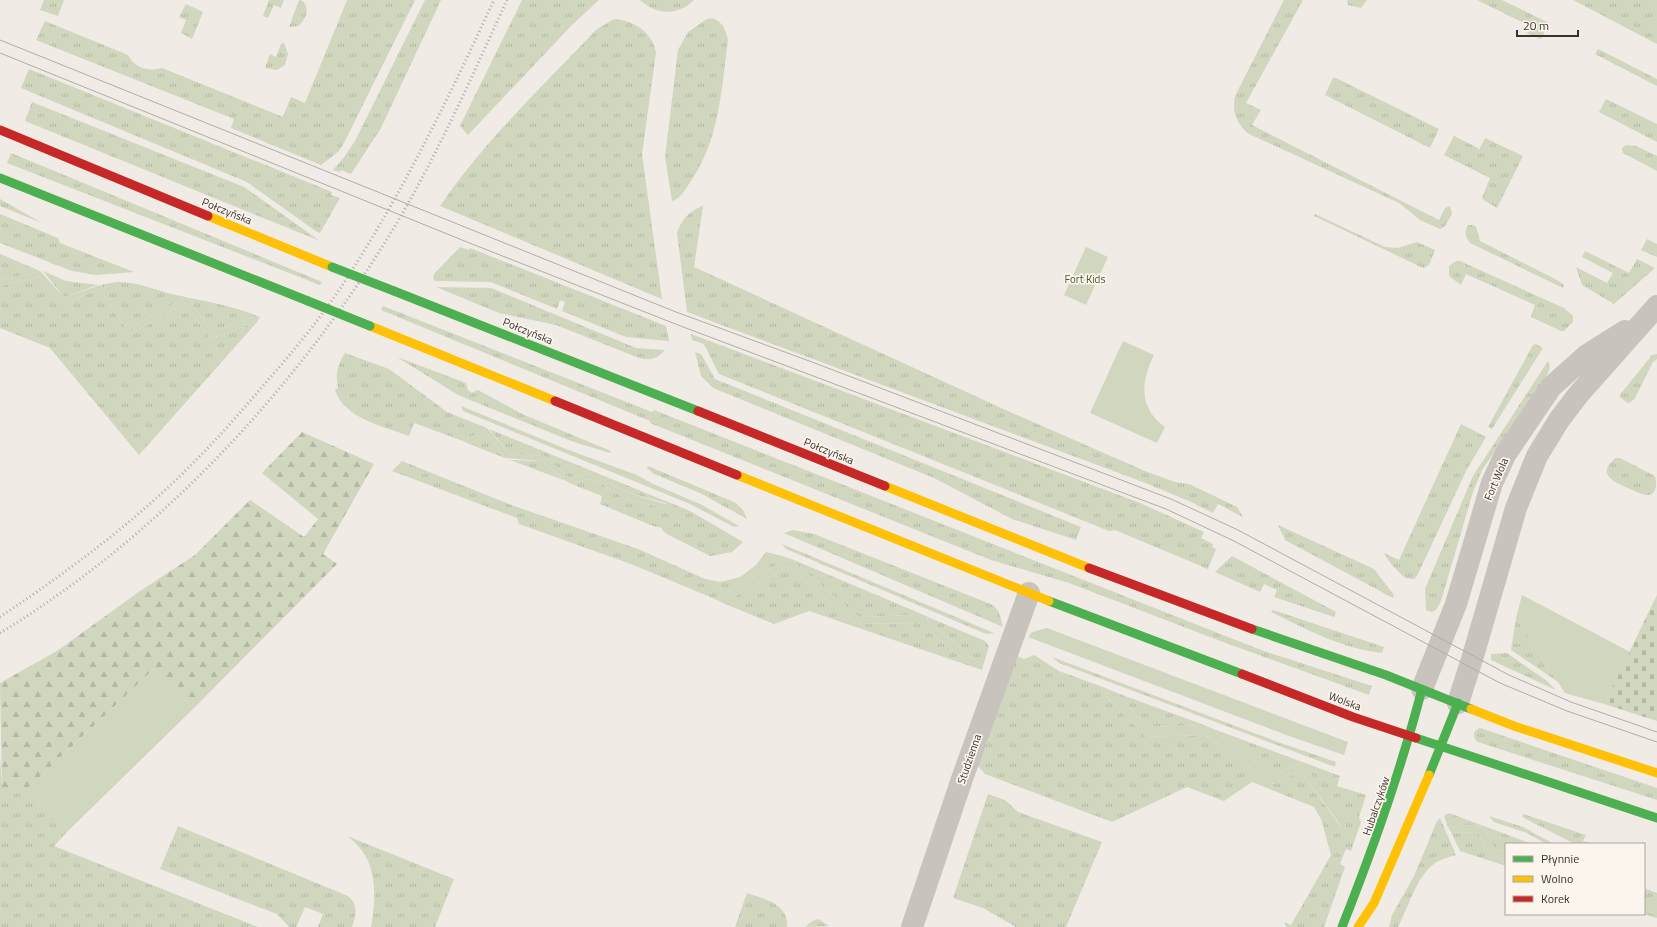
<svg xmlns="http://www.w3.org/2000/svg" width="1657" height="927" viewBox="0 0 1657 927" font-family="'Titillium Web',sans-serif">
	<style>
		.grass { fill: url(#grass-tufts) }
		.forest { fill: url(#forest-firs) }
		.cemetery { fill: url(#cemetery-stones) }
		.green { fill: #d1d6bf }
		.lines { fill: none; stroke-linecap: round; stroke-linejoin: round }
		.street { stroke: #c9c3be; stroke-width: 22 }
		.fast { stroke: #4caf50; stroke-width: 9 }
		.slow { stroke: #ffc107; stroke-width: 9 }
		.jam { stroke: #c62828; stroke-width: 9 }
		.tram { stroke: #b1aca8; stroke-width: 1 }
		.rail { stroke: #b1aca8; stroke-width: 3; stroke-dasharray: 1 3; stroke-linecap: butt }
		.fast-bridge { stroke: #4caf50; stroke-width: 9 }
		.labels { text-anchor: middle; stroke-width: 3.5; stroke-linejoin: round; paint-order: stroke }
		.street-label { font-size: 11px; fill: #3b302b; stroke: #fbf5ee }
		.park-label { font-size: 11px; fill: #4a5a2e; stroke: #fbf5ee }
	</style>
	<defs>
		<pattern id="grass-tufts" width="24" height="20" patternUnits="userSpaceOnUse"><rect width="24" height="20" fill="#d1d6bf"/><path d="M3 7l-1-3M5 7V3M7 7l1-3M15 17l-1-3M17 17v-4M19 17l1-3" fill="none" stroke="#b4b8a4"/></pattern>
		<pattern id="forest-firs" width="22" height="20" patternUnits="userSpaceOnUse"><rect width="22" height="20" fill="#d1d6bf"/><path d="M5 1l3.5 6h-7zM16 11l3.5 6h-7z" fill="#b4b8a4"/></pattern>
		<pattern id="cemetery-stones" width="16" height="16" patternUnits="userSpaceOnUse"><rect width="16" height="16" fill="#d1d6bf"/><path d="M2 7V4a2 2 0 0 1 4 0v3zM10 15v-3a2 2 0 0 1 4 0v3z" fill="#b4b8a4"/></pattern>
	</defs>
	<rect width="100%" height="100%" fill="#f0ebe5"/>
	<path class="grass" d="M44 0H64L58 16 40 10Z
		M269 0H284L281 8 274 5 268 18 263 16Z
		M299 0 303 1C310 10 306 18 299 26L289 27Z
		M347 0H415L344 143 338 152 321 165 231 128 234 119 36 40 45 21 128 55C135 68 148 72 162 68L283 117 291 97 305 103Z
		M425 0H441L381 128 351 174 341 170 340 172 333 170 345 156 355 141Z
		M522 0H599L571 26 468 135 460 126Z
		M640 0H694C678 16 656 15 640 0Z
		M1284 0H1303L1246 103 1261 110 1252 125 1439 220 1445 208 1450 206 1452 214 1445 226 1440 229 1420 220 1399 203 1247 133C1236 121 1232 113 1235 96Z
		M1347 0H1367L1361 8 1348 5Z
		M1477 0H1502L1549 23 1541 39 1527 33 1530 26Z
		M1573 0H1657V44Z
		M186 4 203 12 192 39 181 33 186 20 179 17Z
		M712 18C722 21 726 30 728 40 721 91 720 140 689 184 685 190 680 199 672 201L665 157 678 50 688 32 707 19Z
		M614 19C634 20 653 33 656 53L642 154 662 299 440 206C484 141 543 86 597 29Z
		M284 43 288 54 285 65 277 70 265 68 270 54 276 57 281 44Z
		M1598 49 1657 79V86L1595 54Z
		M29 69 332 192 331 195 340 198 320 233 317 232 247 182 21 88Z
		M1333 78H1336L1439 129 1430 148 1325 95Z
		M1606 99 1657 124V142L1599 112Z
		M32 102 244 187 320 241 25 121Z
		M1454 136 1478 148 1479 150 1485 138 1523 156 1497 208 1485 201 1482 198 1490 178 1444 155Z
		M1626 145 1636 146 1657 156V171L1623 153 1622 148Z
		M11 153 322 282 320 285 7 163Z
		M0 199 42 223 0 206Z
		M703 206 694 267 1010 412 1145 471 1175 482 1189 484 1237 507 1243 517 1218 504 1213 513 1189 501 1143 482 687 312 677 233C682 219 689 211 703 206Z
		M0 214 58 238 60 243 134 272 96 275 72 271 0 243Z
		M1315 214 1385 247 1398 248 1417 242 1435 250 1429 265 1424 268 1419 266 1314 216Z
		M1468 225H1473L1476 227 1480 241 1557 280 1564 285 1563 288 1470 243C1465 236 1464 233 1468 225Z
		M1647 239 1657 244V257L1641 250Z
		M460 247 469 250 470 248 666 326 669 341 626 337 562 311 565 302 560 300 557 309 491 282 435 281 433 278 434 274Z
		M1585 251 1629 273 1637 259 1655 268 1614 304 1582 285 1576 267 1607 283 1613 273 1582 257Z
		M0 254 40 271 0 280Z
		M1456 261H1460L1564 308 1573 316V322L1564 331H1561L1531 317 1535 305 1466 274 1461 285 1449 276V266Z
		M43 271 66 281 98 285 64 297Z
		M40 277 63 303 98 290 102 293 130 335 185 303 210 339 257 322 139 455 50 348 0 328V286Z
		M116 282C140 282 154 290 176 295 203 301 231 305 257 316L212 332 187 297 130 327 101 285Z
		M436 287 491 288 636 348 665 350C657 359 651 361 639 358L556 325 499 313Z
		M383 306 652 412 654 410 1261 650 1372 686 1369 695 1223 642 1069 583 991 560 650 423V421L381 310Z
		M691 334 1140 503 1204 532 1201 538 1213 544 1212 547 1216 549 1208 569 1115 530 1109 531 719 374 704 344 692 340Z
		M1536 344 1543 348 1492 429 1488 427 1533 345Z
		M695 352 701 354 715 379 1081 527 1076 540 1012 519 934 478 713 388 701 376Z
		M345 353 389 369 447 412 487 428 463 441 414 423 409 436C383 426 345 419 335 390L338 388C335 374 338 364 345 353Z
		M1657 354V359L1653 362 1635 398 1630 403 1626 402 1619 396 1652 355Z
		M397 357 466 383 468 390 472 393 478 390 522 414 611 451 610 453 571 441 458 395Z
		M1548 361C1552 367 1548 372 1546 378L1482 470 1473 492 1441 601 1436 610 1432 612 1426 610 1425 589 1473 476Z
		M1461 424 1486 437 1467 469 1417 576 1414 579 1405 578 1391 564 1384 553 1399 560Z
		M489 429 690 511 743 542 732 552 710 556 667 534 662 530V528L653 526 600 504 602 496 569 483 590 479 597 481 624 498 662 508 688 530 665 503 623 491 592 473 570 478 565 475 545 456 512 454 508 452Z
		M488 435 505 458 469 444Z
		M1616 458H1620L1655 476C1657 482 1657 495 1648 495 1642 495 1635 491 1630 489 1614 482 1595 474 1616 458Z
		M510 460 542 461 566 481Z
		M402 461 514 506 638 549 705 579 721 582 740 577 756 565 766 552 789 558 917 612 916 615 859 617 789 558 715 599 631 564 519 524 517 518 392 471Z
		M648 466 736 503 743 510 747 519 700 493 654 474 647 468Z
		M1278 525 1374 569 1394 595 1393 598 1285 540Z
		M793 530 814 534 993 605 999 612 1003 627 784 533Z
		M782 544 994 633 986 634 786 549Z
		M1232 556 1336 612 1334 617 1274 597 1277 590 1264 584 1260 592 1215 572Z
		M788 566 856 624 919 623 973 667 809 611 774 624 723 603Z
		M1273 610 1384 647 1382 653C1343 649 1306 629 1271 612Z
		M928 617 985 641 989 646 983 666 927 621Z
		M1516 618 1558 682 1511 650Z
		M1507 653 1547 681 1556 690 1491 660V654Z
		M1034 655 1059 671 1103 687 1102 692 1146 737 1205 735 1273 784 1300 771 1342 828 1303 762 1273 775 1211 728 1340 776 1337 786 1366 795 1359 817 1361 822 1351 851 1346 849 1340 864 1345 867 1324 927H1286L1284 922 1291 925 1331 855 1321 819 1314 807 1252 782 1224 801 1187 787 1112 822 985 774 977 765 1017 656 1024 659Z
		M1052 657 1275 741 1336 762 1335 767 1059 663Z
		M1117 693 1204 725 1147 727Z
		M1480 728 1657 788V800L1478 742C1472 738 1473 730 1480 728Z
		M0 757 2 787 27 789 69 830 54 846 258 927H0Z
		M988 794 1005 800 1018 812 1102 842 1066 927H1016L983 908 953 898Z
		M1449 813 1532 844H1506V850L1496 851 1484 828 1474 825 1448 827 1444 816Z
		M1523 814 1586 835 1583 841 1594 844H1576L1571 842 1522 817Z
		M1489 816 1523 827 1554 844H1546L1527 833 1494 822Z
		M1440 818 1456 855C1449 857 1441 859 1435 863 1416 877 1409 906 1398 927H1389L1392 915 1414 876 1437 821Z
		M178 826 348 896C359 906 356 915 352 927H318L323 914 305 907 296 927H289L277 914 160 869Z
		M1451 832 1478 833C1486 847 1488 860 1506 858V866L1460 851Z
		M347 836 454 879 435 927H371C377 893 378 858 347 836Z
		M1644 888 1657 893V918L1644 914Z
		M747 893C764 899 789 904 787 927H735Z
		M818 919 829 926 805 927 811 922Z"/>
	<path class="forest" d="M302 432 374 464 323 554 337 564 193 709 168 681 154 669 27 789 2 788 0 683 57 651 140 591 195 555 250 500 304 537 318 519 262 473Z"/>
	<path class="cemetery" d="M1657 595V721L1604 704Z"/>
	<path class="green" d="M1086 247 1108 257 1086 305 1064 295Z
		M40 271 64 297 101 285 130 327 187 297 212 332 257 316 260 317 257 322 210 339 185 303 130 335 102 293 98 290 63 303 40 277 0 286V280Z
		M1123 341 1154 355C1141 381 1138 408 1165 427L1157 443 1090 413Z
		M461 406 566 449 637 475 653 484 700 504 739 526 734 527 690 504 463 411Z
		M487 428 508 452 512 454 545 456 565 475 570 478 592 473 623 491 671 506 692 526 688 530 662 508 624 498 597 481 590 479 569 483 542 461 505 458 488 435 469 444 463 441Z
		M789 558 859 617 916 615 917 612 928 617 927 621 983 666 982 670 973 667 919 623 856 624 788 566 723 603 715 599Z
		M1522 595 1630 652 1604 704 1565 693 1516 618Z
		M1047 628 1348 742 1344 755 1289 736 1028 637 1032 632Z
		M154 669 168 681 193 709 69 830 27 789Z
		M1103 687 1117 693 1147 727 1204 725 1211 728 1273 775 1303 762 1347 823 1343 828 1300 771 1273 784 1205 735 1146 737 1102 692Z
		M1474 825 1484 828 1496 851 1506 850V858C1488 860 1486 847 1478 833L1451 832 1448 827Z"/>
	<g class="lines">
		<path class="street" d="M1422 689 1456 604 1492 483 1505 455 1551 387 1587 355 1625 331
			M1458 703 1473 656 1516 508 1537 456 1559 420 1578 395 1657 306
			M912 927 963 776 1029 593"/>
		<path class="fast" d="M0 178 308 301
			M394 291 698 411
			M1049 601 1242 674
			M1252 629 1386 675 1471 709
			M1416 738 1657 818
			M1429 775 1458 703
			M1342 927C1373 849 1401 770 1422 689"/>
		<path class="slow" d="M208 216 332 267
			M370 326 555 401
			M737 475 1049 601
			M885 486 1089 568
			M1471 709 1514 726 1657 773
			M1358 927 1374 903 1429 775"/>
		<path class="jam" d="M0 130 208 216
			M555 401 737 475
			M698 411 885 486
			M1089 568 1252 629
			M1242 674 1353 717 1416 738"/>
		<path class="tram" d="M0 40 676 312 812 362 1171 499 1238 530 1509 675 1571 702 1657 732
			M0 53 472 244 678 325 1166 509 1234 541 1500 683 1567 711 1657 742"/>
		<path class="rail" d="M0 617C70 570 139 519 198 458 223 433 245 407 268 380 296 348 324 314 347 278 404 190 450 95 494 0
			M0 633C161 535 298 387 395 226 438 154 472 76 507 0"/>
		<path class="fast-bridge" d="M332 267 394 291
			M308 301 370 326"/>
	</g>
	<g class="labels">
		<g class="street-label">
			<text transform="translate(227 211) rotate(22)" y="4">Połczyńska</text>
			<text transform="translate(528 331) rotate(22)" y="4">Połczyńska</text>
			<text transform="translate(829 451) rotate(22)" y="4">Połczyńska</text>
			<text transform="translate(1496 479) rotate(-67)" y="4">Fort Wola</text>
			<text transform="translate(1345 701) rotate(21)" y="4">Wolska</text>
			<text transform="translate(969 759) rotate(-71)" y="4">Studzienna</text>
			<text transform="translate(1376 806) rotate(-71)" y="4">Hubalczyków</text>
		</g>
		<g class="park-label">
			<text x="1085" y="283">Fort Kids</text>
		</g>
	</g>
	<rect x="1505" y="843" width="140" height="72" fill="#fbf5ee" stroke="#aea6a0"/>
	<rect x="1513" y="856" width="20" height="6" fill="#4caf50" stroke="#aea6a0"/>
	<text x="1541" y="863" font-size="12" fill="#3b302b">Płynnie</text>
	<rect x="1513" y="876" width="20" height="6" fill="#ffc107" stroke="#aea6a0"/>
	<text x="1541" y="883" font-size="12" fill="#3b302b">Wolno</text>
	<rect x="1513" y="896" width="20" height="6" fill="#c62828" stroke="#aea6a0"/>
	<text x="1541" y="903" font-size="12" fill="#3b302b">Korek</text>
	<path d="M1517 30v6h61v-6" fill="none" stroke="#3b302b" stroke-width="2"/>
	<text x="1523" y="30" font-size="12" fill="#3b302b" stroke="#fbf5ee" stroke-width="3" paint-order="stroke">20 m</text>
</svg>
